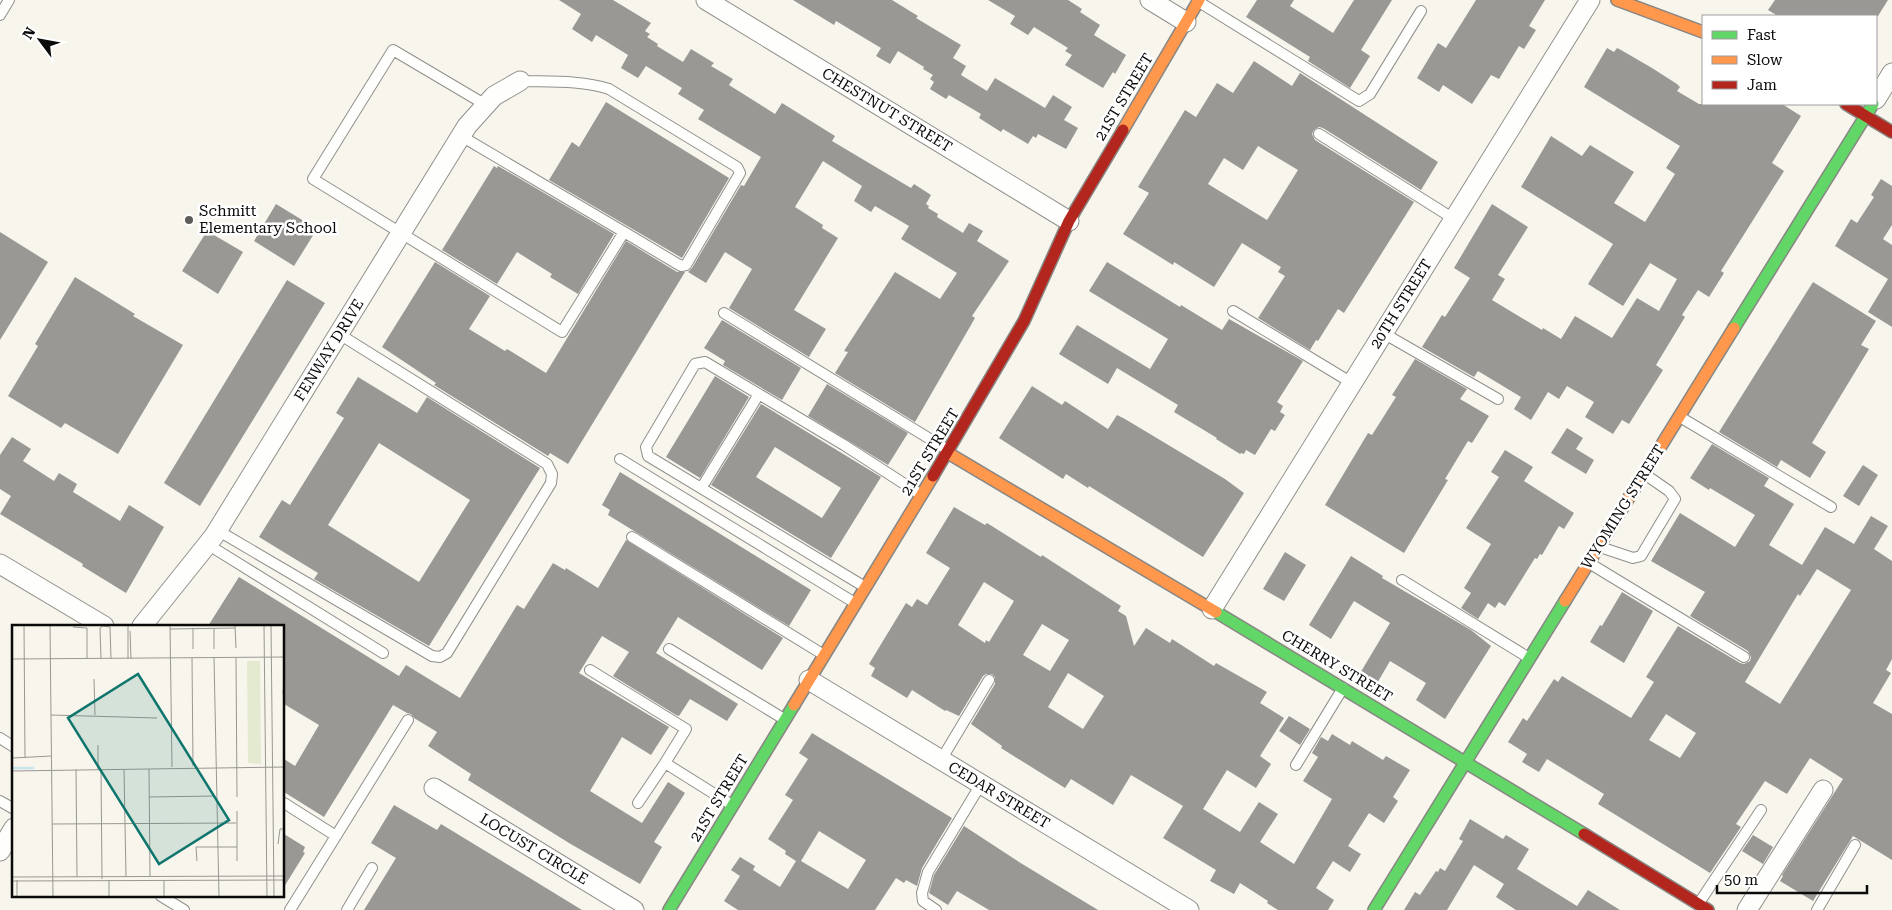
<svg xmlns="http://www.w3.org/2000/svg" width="1892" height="910" viewBox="0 0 1892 910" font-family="'Roboto Serif',serif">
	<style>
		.building { fill: #9a9894; fill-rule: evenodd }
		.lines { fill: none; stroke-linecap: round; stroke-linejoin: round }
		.lane-casing { stroke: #91908c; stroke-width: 12 }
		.street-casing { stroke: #91908c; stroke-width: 21 }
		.fast-casing { stroke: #888683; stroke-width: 14 }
		.slow-casing { stroke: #888683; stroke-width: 14 }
		.jam-casing { stroke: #888683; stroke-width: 14 }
		.lane { stroke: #fefefc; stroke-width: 10 }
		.street { stroke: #fefefc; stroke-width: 19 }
		.fast { stroke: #63d668; stroke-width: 11 }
		.slow { stroke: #ff974d; stroke-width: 11 }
		.jam { stroke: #b3261e; stroke-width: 11 }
		.poi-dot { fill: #5d5c59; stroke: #fff; stroke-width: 2 }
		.labels { text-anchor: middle; stroke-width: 5; stroke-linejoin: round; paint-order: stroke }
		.street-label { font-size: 15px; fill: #0a0a0a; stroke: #fff }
		.poi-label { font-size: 15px; fill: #0a0a0a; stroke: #fff; text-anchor: start }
		.inset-river { fill: none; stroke: #c9e4ed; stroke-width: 2.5 }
		.inset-road { fill: none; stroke: #999792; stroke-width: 1 }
		.view { fill: #0f766e; fill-opacity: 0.15; stroke: #0f766e; stroke-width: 2.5 }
		.inset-edge { fill: none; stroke: #0a0a0a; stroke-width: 2.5 }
	</style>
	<rect width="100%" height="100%" fill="#f8f5ed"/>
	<path class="building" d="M559 0H613L651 23 645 31 650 34 647 37 658 44 657 46 683 62 691 49 714 63 711 66 733 79 729 85 775 114 782 103 835 136 832 141 911 188 914 184 931 195 926 204 929 206 928 208 938 214 937 217 963 233 969 223 983 231 977 241 1009 261 972 316 975 318 915 422 835 373 848 352 844 351 895 272 940 299 957 273 901 239 909 226 875 206 871 212 854 201 862 186 823 161 795 207 823 225 822 228 838 238 794 310 826 329 810 355 809 357 729 308 752 269 725 252 706 283 688 272 692 268 741 185 744 186 761 157 698 119 704 110 678 94 682 88 646 66 638 78 621 68 628 55 596 35 592 42 572 29 581 14Z
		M793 0H892L918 16 916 18 961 45 953 58 966 66 961 75 987 91 995 78 1045 108 1053 95 1072 107 1064 120 1078 128 1066 149 1038 134 1036 138 1033 136 1028 144 1003 129 1001 132 979 118 981 114 949 95 946 99 930 89 934 82 930 79 933 75 923 69 924 67 898 51 890 64 876 56 881 48 836 21 834 25Z
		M988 0H1068L1082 9 1080 12 1100 25 1094 35 1126 55 1115 74 1113 72 1103 88 1065 65 1072 55 1065 51 1068 48 1034 27 1028 35 1010 24 1015 16Z
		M1257 0H1294L1290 6 1333 33 1354 0H1392L1361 50 1370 56 1350 88 1308 61 1310 57 1246 17Z
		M1476 0H1545L1529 26 1536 30 1524 49 1519 46 1499 79 1491 75 1472 104 1443 85 1439 92 1417 78 1438 43 1446 48Z
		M1775 0H1888L1878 16H1778L1768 10Z
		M1607 48 1614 52 1617 48 1621 50 1652 68 1677 84 1680 87 1677 91 1699 104H1782L1801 116 1772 163 1784 171 1721 271 1724 273 1709 297 1698 290 1682 315 1685 317 1656 365 1663 370 1629 424 1622 420 1613 434 1585 417 1594 402 1567 386 1559 399 1548 392 1531 420 1514 409 1521 397 1478 371 1474 377 1422 347 1442 315 1445 317 1470 278 1454 268 1492 204 1528 227 1498 275 1505 279 1492 300 1542 330 1543 328 1561 339 1575 316 1612 338 1637 298 1659 311 1677 279 1650 263 1623 306 1588 284 1613 244 1521 187 1551 136 1582 156 1590 145 1634 172 1614 203 1645 222 1675 174 1666 168 1680 146 1584 87Z
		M1254 61 1292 86 1300 73 1438 162 1421 190 1323 128 1319 127 1314 130 1312 134 1315 140 1414 202 1344 313 1338 309 1318 341 1316 340 1310 350 1258 318 1285 276 1278 272 1281 267 1242 243 1214 287 1174 262 1173 265 1123 234 1149 193 1138 187 1185 110 1196 117 1217 83 1233 93ZM1258 146 1298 170 1267 220 1208 184 1224 158 1243 170Z
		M606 102 729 178 682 258 549 180 572 142 579 147Z
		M494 166 497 168 498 166 614 234 578 294 550 277 552 274 517 252 497 284 442 250Z
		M1881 179 1892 186V225L1883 239 1892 245V327L1868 312 1888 279 1835 246 1851 219 1857 223 1874 197 1871 195Z
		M276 204 317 229 294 266 254 241Z
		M207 231 243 252 218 294 182 271Z
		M0 232 48 262 0 340Z
		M626 241 677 272H685L568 464 550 453 548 456 434 385 436 383 382 347 435 262 490 296 469 329 505 351 507 349 546 373Z
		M1107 262 1180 307 1181 305 1222 330 1229 319 1303 361 1277 402 1283 406 1280 412 1285 415 1275 431 1271 429 1255 455 1246 450 1244 454 1241 453 1240 454 1216 439 1217 438 1174 412 1178 405 1117 368 1108 384 1059 354 1077 325 1150 369 1168 339 1089 291Z
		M75 277 135 314 133 316 183 345 118 454 65 423 61 428 8 396 38 346 35 344Z
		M287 280 325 303 200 506 164 483Z
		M1813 282 1876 321 1861 345 1869 349 1812 443 1826 452 1810 478 1781 460 1777 467 1719 432Z
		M722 320 801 368 782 400 723 365 725 361 704 348Z
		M1415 359 1467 389 1460 399 1489 416 1472 443 1468 441 1445 479 1448 480 1404 553 1325 505 1368 433 1372 435 1396 397 1392 395Z
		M715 376 749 397 700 478 666 457Z
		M358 377 417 413 427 397 540 468 429 646 314 579 318 573 259 537 282 500 290 505 344 418 336 413ZM379 443 470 500 419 582 328 525Z
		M827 384 908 433 888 465 808 416Z
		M1032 386 1062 405 1065 401 1108 429 1117 415 1125 419 1225 479 1244 493 1203 557 1089 486 1088 488 1066 474 1063 479 999 438Z
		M761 404 881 477 831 558 711 485ZM775 447 841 488 822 518 756 477Z
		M1567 428 1583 438 1576 449 1594 460 1586 474 1551 453Z
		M12 437 31 449 23 461 54 481 59 473 77 484 73 492 120 521 129 505 164 527 126 593 82 566 83 564 0 514 11 496 0 489V455Z
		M1712 444 1769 478 1764 486 1794 504 1769 545 1802 565 1825 527 1854 544 1871 516 1888 526 1874 549 1892 561V659L1886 670 1891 673 1873 703 1892 714V860L1853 836 1813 901 1780 881 1783 876 1782 875 1843 779 1810 758 1787 794 1765 781 1736 824 1741 827 1710 873 1598 804 1604 794 1547 759 1539 772 1522 762 1527 754 1508 742 1523 718 1527 721 1554 679 1558 682 1562 676 1631 718 1654 682 1646 677 1678 626 1740 663 1744 664 1750 661 1751 657 1748 651 1690 616 1705 592 1651 561 1680 513 1735 547 1755 515 1710 488 1709 490 1690 478ZM1817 569 1851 590 1780 704 1745 682 1798 594 1800 596ZM1666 714 1696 733 1680 758 1649 740Z
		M1505 450 1533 467 1524 481 1574 513 1564 529 1559 526 1542 555 1540 554 1537 559 1535 558 1505 606 1499 602 1495 608 1488 603 1478 619 1461 608 1471 593 1464 588 1491 544 1466 528 1499 477 1491 472Z
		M1863 465 1878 475 1859 506 1843 496Z
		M620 472 811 590 789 626 608 515 610 510 602 505Z
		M954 507 985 525 987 523 1041 557 1042 555 1121 606 1118 611 1126 616 1134 646 1146 628 1170 643 1172 639 1214 666 1216 663 1267 692 1260 703 1284 718 1260 756 1271 764 1256 788 1227 770 1203 809 1240 832 1259 802 1278 814 1260 842 1294 864 1332 799 1303 781 1318 757 1312 753 1321 737 1328 741 1332 734 1350 745 1352 741 1383 760 1386 756 1410 770 1393 797 1398 801 1384 823 1369 813 1348 846 1361 854 1350 872 1333 861 1316 888 1334 900 1328 910H1278L1267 903 1268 901 1240 883 1234 894 1210 881 1216 870 1163 838 1183 806 1131 775 1113 805 1071 779 1065 788 1001 748 1002 746 971 724 995 684V677L992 674H986L983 676 959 716 946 710 945 711 912 690 907 698 871 676 875 668 869 664 906 603 912 607 917 599 927 605 950 568 926 553ZM984 582 1014 601 989 642 986 640 985 643 958 625ZM1042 624 1069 640 1050 671 1023 655ZM1068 673 1104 696 1083 729 1048 707Z
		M626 540 783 638 762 670 678 617 656 653 738 704 727 721 690 699 679 716 676 715 613 676 629 652 602 636 579 673 669 727 651 755 622 737 590 791 642 823 668 782 685 793 654 842 662 847 640 884 569 843 468 780 471 774 428 746 437 732 414 718 411 714 407 713 393 705 324 817 284 792V759L295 766 319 725 284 704V626H208L239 577 399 676 406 665 460 698 517 605 524 609 553 563 565 570 566 568 598 588Z
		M1285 552 1306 565 1284 601 1263 589Z
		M1351 556 1383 576 1382 578 1471 630 1491 646 1445 719 1416 700 1426 683 1390 661 1376 685 1359 675 1390 623 1354 601 1331 639 1309 625Z
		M1622 592 1653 611 1624 663 1590 642 1600 625 1602 626Z
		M1289 716 1310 729 1300 745 1279 731Z
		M812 733 952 818 922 868 917 886 906 880 904 883 896 878 875 910H738L724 901 740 876 731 870 740 857 755 866 753 870 780 887 796 861 785 854 786 851 768 839 793 800 785 795 808 759 799 753ZM819 831 866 860 848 889 801 861Z
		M394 805 437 830 441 824 582 910H364L396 858 371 843Z
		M1470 819 1503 839 1506 835 1529 849 1517 869 1577 906 1588 890 1620 910H1516L1496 897 1504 884 1474 865 1447 910H1404L1415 892 1420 895 1436 871 1438 872 1440 868 1445 871 1463 841 1459 839Z
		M964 826 1019 862 1098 910H989L957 891 948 905 929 893 934 875Z
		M284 834 305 847 303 852 305 853 284 887Z
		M1753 835 1773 847 1763 864 1742 851Z"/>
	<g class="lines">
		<defs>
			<path id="lane" d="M1199 2 1359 101 1370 94 1421 11
				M0 15 9 0
				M520 81C550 82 580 80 609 89L737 167 740 173 686 265 681 266 624 232
				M1319 134 1454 219
				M461 136 624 232 562 332 313 179 393 50 486 105
				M1233 311 1352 383
				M724 313 948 450
				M1383 333 1498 399
				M1680 417 1831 507
				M620 459 855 603
				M702 487 759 394
				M217 530 432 656 440 657 447 653 551 483 552 474 547 464 339 334
				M632 537 824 655
				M207 544 383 653
				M1600 547 1633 558 1641 556 1675 499 1669 491 1646 475
				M1589 563 1744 657
				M1402 580 1529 658
				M865 587 648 456 646 447 695 364 705 362 844 445 920 494
				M669 649 784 719
				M590 670 686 729 665 763 732 805
				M0 738 14 747
				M941 760 989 680
				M1296 765 1343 688
				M0 801 14 809
				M284 803 336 836
				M638 803 665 763
				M161 896 184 910
				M1699 903 1761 810
				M290 910 408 720
				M347 910 372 868
				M936 910 923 901 922 893 928 872 981 784
				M1817 910 1855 845"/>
			<path id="street" d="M706 0 1069 221
				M1150 0 1186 22
				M1876 99 1892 73
				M0 564 104 626
				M1212 609 1590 0
				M142 626 214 536 467 126 494 96 520 81
				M809 680 1189 910
				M434 788 634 910
				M0 851 14 828
				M1747 910 1823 790"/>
			<path id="fast" d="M1734 328 1873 104
				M1216 612 1584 834
				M669 910 794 705
				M1374 910 1565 601"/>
			<path id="slow" d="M1617 0 1703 32
				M1123 130 1199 0
				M948 453 1216 612
				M1565 601 1734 328
				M794 705 933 476"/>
			<path id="jam" d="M1846 104 1892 132
				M933 476 1024 321 1069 221 1123 130
				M1584 834 1708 910"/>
		</defs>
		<use href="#lane" class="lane-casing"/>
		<use href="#street" class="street-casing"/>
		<use href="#fast" class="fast-casing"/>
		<use href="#slow" class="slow-casing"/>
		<use href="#jam" class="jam-casing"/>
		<use href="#lane" class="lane"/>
		<use href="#street" class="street"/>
		<use href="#fast" class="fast"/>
		<use href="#slow" class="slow"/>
		<use href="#jam" class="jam"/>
	</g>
	<circle class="poi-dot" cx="189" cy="220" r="5"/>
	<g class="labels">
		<g class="street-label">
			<text transform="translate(1124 97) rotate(-59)" y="5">21ST STREET</text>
			<text transform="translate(887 110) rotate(31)" y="5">CHESTNUT STREET</text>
			<text transform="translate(1401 304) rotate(-58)" y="5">20TH STREET</text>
			<text transform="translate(329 350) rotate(-58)" y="5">FENWAY DRIVE</text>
			<text transform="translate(930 452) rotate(-59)" y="5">21ST STREET</text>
			<text transform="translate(1623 507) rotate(-58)" y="5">WYOMING STREET</text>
			<text transform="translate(1337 666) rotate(31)" y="5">CHERRY STREET</text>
			<text transform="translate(999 795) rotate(31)" y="5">CEDAR STREET</text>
			<text transform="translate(719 798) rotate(-59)" y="5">21ST STREET</text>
			<text transform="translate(534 849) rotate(31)" y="5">LOCUST CIRCLE</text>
		</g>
		<g class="poi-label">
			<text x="199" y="216">Schmitt<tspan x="199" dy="17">Elementary School</tspan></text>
		</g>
	</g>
	<g transform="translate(12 625)">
		<rect width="272" height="272" fill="#f8f5ed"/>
		<path d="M235 36H248L249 139 236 138Z" fill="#e3ead0"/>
		<path class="inset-river" d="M0 143H22"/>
		<path class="inset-road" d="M12 0 13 133M38 0 41 272M116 0V34M158 0 160 142M223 0 224 23M252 0 255 272M259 0 262 272M61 2 75 3V34M181 3V24M202 3V24M158 4 223 3M118 6 119 34M180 33 181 141M202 33 207 272M224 33 225 172M0 34 273 32M89 34 88 3 91 1 98 2 99 34M82 54 83 90M271 69 273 44M39 90 145 93M86 120V144M0 133 39 131M64 144 65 252M89 144 90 254M112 144 114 252M137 144 138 252M0 146 273 142M137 172 203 171M40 199 224 198M266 219 268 204H273M185 236 184 222H225M225 236V186M0 252 273 251M5 255V272M97 255V272M0 256 273 255M152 272V255"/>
		<path class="view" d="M126 49 217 195 147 239 56 93Z"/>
		<rect width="272" height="272" class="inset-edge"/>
	</g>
	<rect x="1702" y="15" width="175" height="90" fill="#ffffff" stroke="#9d9d9d"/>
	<rect x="1712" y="31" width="25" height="8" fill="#63d668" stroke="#9d9d9d"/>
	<text x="1747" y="40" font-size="15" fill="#0a0a0a">Fast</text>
	<rect x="1712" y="56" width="25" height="8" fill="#ff974d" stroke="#9d9d9d"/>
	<text x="1747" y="65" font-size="15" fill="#0a0a0a">Slow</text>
	<rect x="1712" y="81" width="25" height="8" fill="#b3261e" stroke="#9d9d9d"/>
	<text x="1747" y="90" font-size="15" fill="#0a0a0a">Jam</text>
	<g transform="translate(40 40) rotate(302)" stroke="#ffffff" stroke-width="4" paint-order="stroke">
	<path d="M0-4L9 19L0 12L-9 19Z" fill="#0a0a0a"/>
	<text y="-8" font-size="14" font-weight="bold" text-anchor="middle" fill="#0a0a0a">N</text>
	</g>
	<path d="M1717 885v8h150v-8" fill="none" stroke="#0a0a0a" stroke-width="2.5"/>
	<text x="1724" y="885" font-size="15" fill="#0a0a0a" stroke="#ffffff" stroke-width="4" paint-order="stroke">50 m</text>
</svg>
